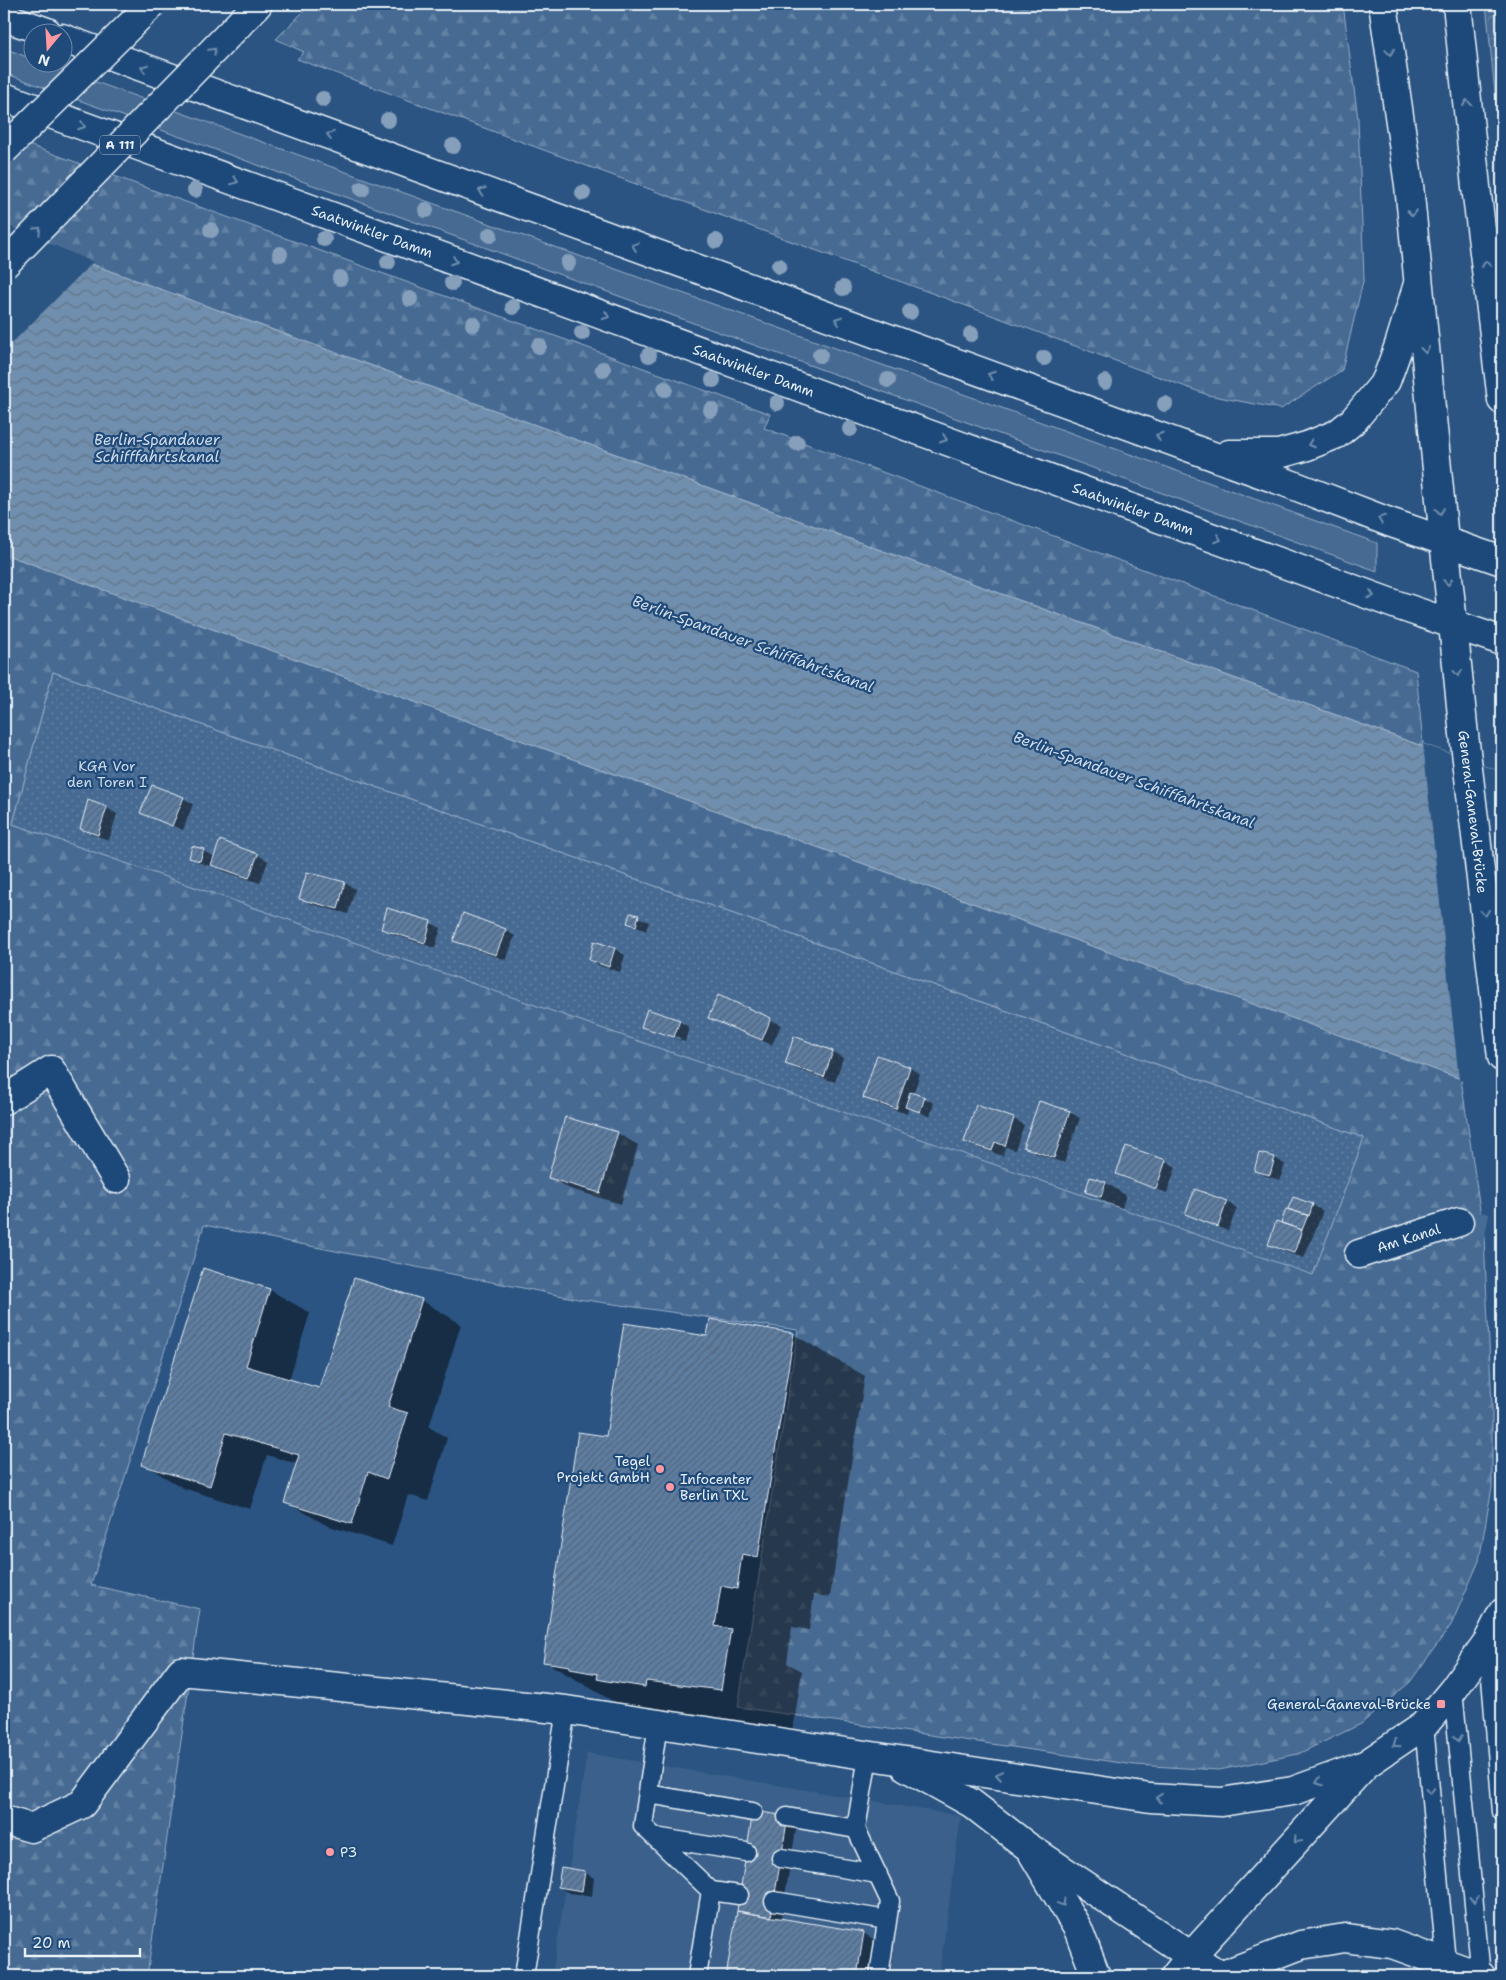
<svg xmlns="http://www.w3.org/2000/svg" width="1506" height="1980" viewBox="0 0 1506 1980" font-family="'Shantell Sans',sans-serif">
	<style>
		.built { fill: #3a608b }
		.grass { fill: #476b93; stroke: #98aec6 }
		.forest { fill: url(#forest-firs); stroke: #98aec6; fill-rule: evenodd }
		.park { fill: url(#park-crowns); stroke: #98aec6 }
		.garden { fill: url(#garden-dots); stroke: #98aec6 }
		.water { fill: url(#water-waves); stroke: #a0b6cb }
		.pier { fill: #2b5482 }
		.shadow { fill: #0007; fill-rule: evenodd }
		.building { fill: url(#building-hatch); stroke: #e8f1f8 }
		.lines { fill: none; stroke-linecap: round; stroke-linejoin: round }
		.street-tunnel { stroke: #476c94; stroke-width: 28; stroke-dasharray: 28 14; stroke-linecap: butt }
		.lane-casing { stroke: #e8f1f8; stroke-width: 21 }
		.street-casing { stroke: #e8f1f8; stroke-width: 31 }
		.secondary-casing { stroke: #e8f1f8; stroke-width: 31 }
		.highway-casing { stroke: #e8f1f8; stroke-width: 31 }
		.lane { stroke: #1f4a7a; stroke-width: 18 }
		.street { stroke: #1f4a7a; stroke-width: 28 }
		.secondary { stroke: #1f4a7a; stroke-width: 28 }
		.highway { stroke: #1f4a7a; stroke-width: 28 }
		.highway-bridge-casing { stroke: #e8f1f8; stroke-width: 31; stroke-linecap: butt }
		.highway-bridge { stroke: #1f4a7a; stroke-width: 28 }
		.tree { fill: #869fbb }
		.oneway { stroke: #6f8dac }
		.poi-dot { fill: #ff9aa2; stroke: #1f4a7a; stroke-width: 2 }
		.labels { text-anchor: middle; stroke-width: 4.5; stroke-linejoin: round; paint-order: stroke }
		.shield { fill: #1f4a7a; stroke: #acbfd2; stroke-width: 1 }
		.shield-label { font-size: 12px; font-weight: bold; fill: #e8f1f8 }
		.street-label { font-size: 14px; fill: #e8f1f8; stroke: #1f4a7a }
		.park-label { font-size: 14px; fill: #d0dde9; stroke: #1f4a7a }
		.poi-label { font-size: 14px; fill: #e8f1f8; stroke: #1f4a7a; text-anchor: end }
		.water-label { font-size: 15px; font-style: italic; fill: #d0dde9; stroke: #1f4a7a }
	</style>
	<defs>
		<pattern id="forest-firs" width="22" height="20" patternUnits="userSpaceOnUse" patternTransform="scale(1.25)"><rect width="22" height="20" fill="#476b93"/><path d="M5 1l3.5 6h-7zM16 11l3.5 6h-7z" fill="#6281a3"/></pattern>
		<pattern id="park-crowns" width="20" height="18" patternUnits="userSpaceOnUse" patternTransform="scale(1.25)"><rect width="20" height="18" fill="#476b93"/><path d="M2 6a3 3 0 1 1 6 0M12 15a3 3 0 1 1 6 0" fill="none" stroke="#6281a3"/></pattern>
		<pattern id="garden-dots" width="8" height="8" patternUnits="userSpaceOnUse" patternTransform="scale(1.25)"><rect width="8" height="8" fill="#476b93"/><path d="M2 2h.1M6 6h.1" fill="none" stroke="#6281a3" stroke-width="1.8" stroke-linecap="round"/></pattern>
		<pattern id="water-waves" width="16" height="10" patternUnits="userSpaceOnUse" patternTransform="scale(1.25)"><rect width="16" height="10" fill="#708ead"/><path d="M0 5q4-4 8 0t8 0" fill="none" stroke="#61768a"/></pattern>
		<pattern id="building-hatch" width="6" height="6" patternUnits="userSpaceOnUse" patternTransform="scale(1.25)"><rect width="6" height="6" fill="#5d7da1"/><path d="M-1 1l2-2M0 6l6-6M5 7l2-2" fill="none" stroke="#53657a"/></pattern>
	</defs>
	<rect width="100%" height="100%" fill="#2b5482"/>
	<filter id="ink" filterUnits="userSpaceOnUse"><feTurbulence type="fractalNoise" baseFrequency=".02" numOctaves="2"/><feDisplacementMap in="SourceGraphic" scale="10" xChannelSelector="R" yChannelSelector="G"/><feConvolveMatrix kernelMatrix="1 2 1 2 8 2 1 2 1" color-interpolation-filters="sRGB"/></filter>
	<g filter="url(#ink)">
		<path class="built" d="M587 1753 961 1816 939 1976H552Z"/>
		<path class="grass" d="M4 48 32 59V62L43 63 1377 543V571L4 73Z"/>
		<path class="forest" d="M311 4H1343L1358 119 1364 277 1342 370 1281 409 1208 395 297 59 304 52 276 39Z
			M4 136 770 414 764 428 1416 671 1423 744 1502 772V775L91 264 4 227Z
			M4 554 1461 1079 1484 1237 1492 1407V1487L1479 1561 1451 1625 1410 1682 1361 1724 1298 1754 1219 1770 1135 1765 738 1707 798 1330 578 1299 204 1225 91 1585 200 1609 147 1976H4ZM53 672 1364 1138 1313 1274 13 824Z"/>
		<path class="park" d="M1486 4H1502V162Z"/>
		<path class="garden" d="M53 672 1364 1138 1313 1275 13 824Z"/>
		<path class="water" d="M4 227 91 264 1424 747 1461 1079 4 554Z"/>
		<path class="pier" d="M4 224 93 262 4 351Z
			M1423 744 1502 772V1092L1459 1080Z"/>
		<path class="shadow" d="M183 798 193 804 183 830 142 813Z
			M107 808 117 814 109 840 91 834 81 828Z
			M203 851 215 857 258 855 268 861 260 883 223 871 211 864 210 866 200 863 190 857Z
			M308 873 345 883 355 889 348 914 311 904 301 898Z
			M388 909 431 923 441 928 435 948 392 934 382 929Z
			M631 914 649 922 646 931 629 922Z
			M505 930 515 936 506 960 465 946 455 940Z
			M595 943 615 949 625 955 620 972 600 966 590 960Z
			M719 997 781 1025 772 1045 710 1018Z
			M679 1021 689 1027 685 1042 653 1032 643 1027ZM652 1029 681 1038 680 1040 652 1032Z
			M795 1038 833 1052 843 1058 835 1082 796 1069 786 1063Z
			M878 1057 910 1068 920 1074 913 1094 924 1098 934 1103 930 1117 909 1107 907 1114 874 1103 864 1097Z
			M1040 1102 1070 1112 1080 1118 1064 1163 1035 1153 1025 1147Z
			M1014 1119 1024 1125 1015 1150 1005 1147 1003 1156 976 1147 966 1141Z
			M617 1133 638 1145 621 1204 570 1189 549 1177Z
			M1126 1147 1166 1161 1176 1167 1167 1193 1127 1179 1117 1173Z
			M1275 1158 1285 1164 1280 1180 1266 1176 1256 1171Z
			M1106 1183 1126 1195 1122 1208 1108 1203 1087 1191Z
			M1196 1191 1227 1202 1237 1208 1228 1231 1187 1214Z
			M1293 1199 1313 1205 1323 1211 1304 1258 1280 1250 1270 1244 1282 1225Z
			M270 1290 310 1313 289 1380 320 1389 421 1300 461 1324 429 1427 447 1438 428 1501 408 1495 392 1546 326 1525 286 1502 297 1464 267 1455 250 1509 183 1488 143 1464Z
			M793 1334 865 1376 830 1597 814 1595 809 1630 792 1627 787 1663 802 1671 793 1730 643 1710 637 1706 616 1703 544 1661 607 1437 708 1338Z
			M754 1813 797 1824 781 1920 863 1933 894 1951 890 1976H728Z
			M584 1872 594 1878 592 1896 569 1893 559 1887Z"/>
		<path class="building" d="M152 785 184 797 172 826 140 813Z
			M88 800 107 807 98 835 80 829Z
			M220 840 258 854 249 878 211 865Z
			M192 846 204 849 200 861 189 858Z
			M307 872 345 882 338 909 299 899Z
			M387 908 431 921 425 943 381 929Z
			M463 913 506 929 496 955 453 941Z
			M630 913 639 915 636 926 627 923Z
			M594 941 615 948 609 967 589 960Z
			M718 995 771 1018 762 1040 708 1018Z
			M647 1009 680 1020 674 1037 641 1027Z
			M794 1036 833 1051 824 1077 785 1064Z
			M877 1055 910 1067 896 1109 863 1098Z
			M910 1092 925 1097 920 1112 905 1107Z
			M1039 1101 1070 1111 1054 1158 1023 1147Z
			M976 1105 1014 1118 1005 1146 995 1142 992 1151 964 1142Z
			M565 1117 618 1132 600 1193 548 1178Z
			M1126 1146 1166 1160 1156 1189 1116 1174Z
			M1259 1153 1275 1157 1270 1175 1254 1171Z
			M1090 1177 1106 1182 1101 1197 1085 1192Z
			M1195 1189 1227 1201 1218 1227 1185 1214Z
			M1293 1197 1313 1204 1309 1216 1288 1209Z
			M1286 1209 1308 1215 1302 1230 1281 1223Z
			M1276 1221 1302 1230 1294 1253 1268 1245Z
			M203 1268 270 1289 246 1366 319 1388 354 1278 422 1299 388 1407 408 1413 387 1479 368 1472 352 1524 284 1503 299 1455 226 1433 210 1486 141 1465Z
			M710 1319 794 1333 758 1557 742 1554 737 1589 721 1586 715 1626 731 1629 721 1690 646 1681 645 1687 607 1681 597 1679 598 1674 570 1669V1666L543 1662 578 1432 606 1436 624 1323 707 1336Z
			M753 1811 788 1816 771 1917 737 1911Z
			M561 1867 585 1871 582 1891 558 1887Z
			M737 1911 864 1932 857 1976H726Z"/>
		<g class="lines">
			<path class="street-tunnel" d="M1459 1222 1502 1231"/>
			<defs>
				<path id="lane" d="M1488 1641 1502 1812
					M1453 1690 1481 1976
					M658 1724 643 1826 711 1891 697 1976
					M1424 1725 1446 1962
					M868 1756 856 1829 890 1901 879 1976
					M648 1794 753 1812
					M787 1817 856 1829
					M655 1837 746 1852
					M781 1858 878 1874
					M711 1891 739 1895
					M774 1901 887 1920
					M524 1976 566 1710"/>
				<g id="street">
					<path id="s1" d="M1453 624 1463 726 1502 1057"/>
					<path d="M4 1100 51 1070 116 1179"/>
					<path id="s2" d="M1359 1254 1459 1222"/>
					<path d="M906 1767 971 1803 1028 1847 1221 1976"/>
					<path d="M4 1820 31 1828 82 1804 181 1671 566 1710 1150 1798 1221 1802 1293 1791 1365 1765"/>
					<path d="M1033 1854 1078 1929 1096 1976"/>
					<path d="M1175 1976 1191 1956 1365 1765 1424 1725 1453 1690 1488 1641 1502 1613"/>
					<path d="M1220 1976 1301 1945 1345 1938 1392 1944 1481 1976"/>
				</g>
				<g id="secondary">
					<path d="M4 17 47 32"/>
					<path d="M62 38 1290 484 1389 522 1502 561"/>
					<path id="s3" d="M4 97 1397 605 1502 641"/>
					<path d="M1229 454H1279L1307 446 1337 434 1353 421 1386 381 1399 345 1418 284"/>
					<path d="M1444 540 1453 624"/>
				</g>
				<path id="highway" d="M1383 4 1409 185 1444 540
					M1457 4 1476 187 1502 400
					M237 26 258 4"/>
			</defs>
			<use href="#lane" class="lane-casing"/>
			<use href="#street" class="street-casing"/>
			<use href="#secondary" class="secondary-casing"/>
			<use href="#highway" class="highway-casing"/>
			<use href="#lane" class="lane"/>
			<use href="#street" class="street"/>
			<use href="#secondary" class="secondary"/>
			<use href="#highway" class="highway"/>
			<defs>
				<path id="highway-bridge" d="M4 150 152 4
					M4 265 237 26"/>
			</defs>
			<use href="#highway-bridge" class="highway-bridge-casing"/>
			<use href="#highway-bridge" class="highway-bridge"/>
		</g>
		<g class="tree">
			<circle cx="323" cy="99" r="8"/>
			<circle cx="388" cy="120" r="8"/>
			<circle cx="453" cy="146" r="8"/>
			<circle cx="362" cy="189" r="8"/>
			<circle cx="195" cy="190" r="8"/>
			<circle cx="583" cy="193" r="8"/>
			<circle cx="426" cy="210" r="8"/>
			<circle cx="211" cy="230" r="8"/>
			<circle cx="490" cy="235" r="8"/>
			<circle cx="324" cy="239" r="8"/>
			<circle cx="716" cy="241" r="8"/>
			<circle cx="280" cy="254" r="8"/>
			<circle cx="388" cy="262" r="8"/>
			<circle cx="568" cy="263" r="8"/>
			<circle cx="779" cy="266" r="8"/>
			<circle cx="340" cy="278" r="8"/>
			<circle cx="452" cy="283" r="8"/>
			<circle cx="843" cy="288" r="8"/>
			<circle cx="410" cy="299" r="8"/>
			<circle cx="513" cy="307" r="8"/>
			<circle cx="910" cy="312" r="8"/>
			<circle cx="473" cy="324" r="8"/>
			<circle cx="582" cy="333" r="8"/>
			<circle cx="971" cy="334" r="8"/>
			<circle cx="539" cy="346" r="8"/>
			<circle cx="649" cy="355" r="8"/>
			<circle cx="820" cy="355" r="8"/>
			<circle cx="1044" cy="358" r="8"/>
			<circle cx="603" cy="369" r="8"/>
			<circle cx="713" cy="380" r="8"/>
			<circle cx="888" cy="380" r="8"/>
			<circle cx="1105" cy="382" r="8"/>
			<circle cx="665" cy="389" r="8"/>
			<circle cx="777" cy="403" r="8"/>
			<circle cx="1165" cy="404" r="8"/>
			<circle cx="711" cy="410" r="8"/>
			<circle cx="850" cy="429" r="8"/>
			<circle cx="797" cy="443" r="8"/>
		</g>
		<defs><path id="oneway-chevron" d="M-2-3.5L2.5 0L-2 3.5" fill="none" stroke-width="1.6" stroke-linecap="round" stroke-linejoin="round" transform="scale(1.25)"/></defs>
		<g class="oneway">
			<use href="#oneway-chevron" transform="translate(213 51) rotate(-46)"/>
			<use href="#oneway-chevron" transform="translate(1390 52) rotate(82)"/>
			<use href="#oneway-chevron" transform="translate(144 68) rotate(-160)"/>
			<use href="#oneway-chevron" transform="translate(1467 103) rotate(-96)"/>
			<use href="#oneway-chevron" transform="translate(82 126) rotate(20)"/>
			<use href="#oneway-chevron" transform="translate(330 135) rotate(-160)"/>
			<use href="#oneway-chevron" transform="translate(235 181) rotate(20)"/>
			<use href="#oneway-chevron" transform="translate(482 191) rotate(-160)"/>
			<use href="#oneway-chevron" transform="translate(1412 213) rotate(85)"/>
			<use href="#oneway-chevron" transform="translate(38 230) rotate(-46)"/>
			<use href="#oneway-chevron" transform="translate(635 246) rotate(-160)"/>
			<use href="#oneway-chevron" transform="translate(454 261) rotate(20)"/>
			<use href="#oneway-chevron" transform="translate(1486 264) rotate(-97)"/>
			<use href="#oneway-chevron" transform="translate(606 316) rotate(20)"/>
			<use href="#oneway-chevron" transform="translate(838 320) rotate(-160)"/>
			<use href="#oneway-chevron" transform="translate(1425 350) rotate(84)"/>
			<use href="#oneway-chevron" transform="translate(991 375) rotate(-160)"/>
			<use href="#oneway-chevron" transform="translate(1159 436) rotate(-160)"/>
			<use href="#oneway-chevron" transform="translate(944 439) rotate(20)"/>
			<use href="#oneway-chevron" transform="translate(1311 444) rotate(160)"/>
			<use href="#oneway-chevron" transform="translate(1440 511) rotate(84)"/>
			<use href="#oneway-chevron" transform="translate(1381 519) rotate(-159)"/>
			<use href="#oneway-chevron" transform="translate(1218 539) rotate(20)"/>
			<use href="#oneway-chevron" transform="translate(1448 582) rotate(83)"/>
			<use href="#oneway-chevron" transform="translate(1371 595) rotate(20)"/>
			<use href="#oneway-chevron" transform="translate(1458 673) rotate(85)"/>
			<use href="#oneway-chevron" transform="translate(1485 913) rotate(83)"/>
			<use href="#oneway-chevron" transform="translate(1458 1738) rotate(84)"/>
			<use href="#oneway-chevron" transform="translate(1396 1744) rotate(146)"/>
			<use href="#oneway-chevron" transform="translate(999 1775) rotate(-172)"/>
			<use href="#oneway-chevron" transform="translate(1319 1782) rotate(160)"/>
			<use href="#oneway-chevron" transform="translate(1430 1791) rotate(85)"/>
			<use href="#oneway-chevron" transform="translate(1159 1798) rotate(-176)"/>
			<use href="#oneway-chevron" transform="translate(1297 1840) rotate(132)"/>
			<use href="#oneway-chevron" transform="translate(1474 1900) rotate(84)"/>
			<use href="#oneway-chevron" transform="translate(1062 1903) rotate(59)"/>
		</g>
	</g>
	<g class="poi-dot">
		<circle cx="660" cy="1469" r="5"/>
		<circle cx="670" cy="1487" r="5"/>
		<rect x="1436" y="1699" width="10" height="10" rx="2.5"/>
		<circle cx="330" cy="1852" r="5"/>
	</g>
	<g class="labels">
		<rect class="shield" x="100" y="135.5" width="40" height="19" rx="4"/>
		<g class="shield-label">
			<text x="120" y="149">A 111</text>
		</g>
		<g class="street-label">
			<text dy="5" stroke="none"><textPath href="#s3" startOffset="392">Saatwinkler Damm</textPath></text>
			<text dy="5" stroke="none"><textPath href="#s3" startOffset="798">Saatwinkler Damm</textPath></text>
			<text dy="5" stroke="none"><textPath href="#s3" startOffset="1202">Saatwinkler Damm</textPath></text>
			<text dy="5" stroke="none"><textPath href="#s1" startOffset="189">General-Ganeval-Brücke</textPath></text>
			<text dy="5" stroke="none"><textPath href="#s2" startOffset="52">Am Kanal</textPath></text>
		</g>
		<g class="park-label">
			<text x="107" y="771">KGA Vor<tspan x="107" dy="16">den Toren I</tspan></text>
		</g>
		<g class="poi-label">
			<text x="650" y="1466">Tegel<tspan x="650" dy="16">Projekt GmbH</tspan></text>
			<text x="680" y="1484" text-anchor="start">Infocenter<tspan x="680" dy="16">Berlin TXL</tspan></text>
			<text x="1431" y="1709">General-Ganeval-Brücke</text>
			<text x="340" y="1857" text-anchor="start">P3</text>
		</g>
		<g class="water-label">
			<text x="157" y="445">Berlin-Spandauer<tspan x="157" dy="17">Schifffahrtskanal</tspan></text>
			<text transform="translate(753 644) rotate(20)" y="5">Berlin-Spandauer Schifffahrtskanal</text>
			<text transform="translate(1134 780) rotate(20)" y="5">Berlin-Spandauer Schifffahrtskanal</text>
		</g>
	</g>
	<rect width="1506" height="1980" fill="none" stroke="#1f4a7a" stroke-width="20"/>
	<rect x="10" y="10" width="1486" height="1960" fill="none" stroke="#e8f1f8" stroke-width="2" filter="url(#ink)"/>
	<g transform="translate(48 48) rotate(198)"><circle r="24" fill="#1f4a7a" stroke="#6f8dac"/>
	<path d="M0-4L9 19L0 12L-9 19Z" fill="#ff9aa2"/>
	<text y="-8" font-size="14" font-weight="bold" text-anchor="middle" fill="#e8f1f8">N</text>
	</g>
	<path d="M25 1948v8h115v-8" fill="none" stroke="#e8f1f8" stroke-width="2.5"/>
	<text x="32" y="1948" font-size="15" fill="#e8f1f8" stroke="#1f4a7a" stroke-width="4" paint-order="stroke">20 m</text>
</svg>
